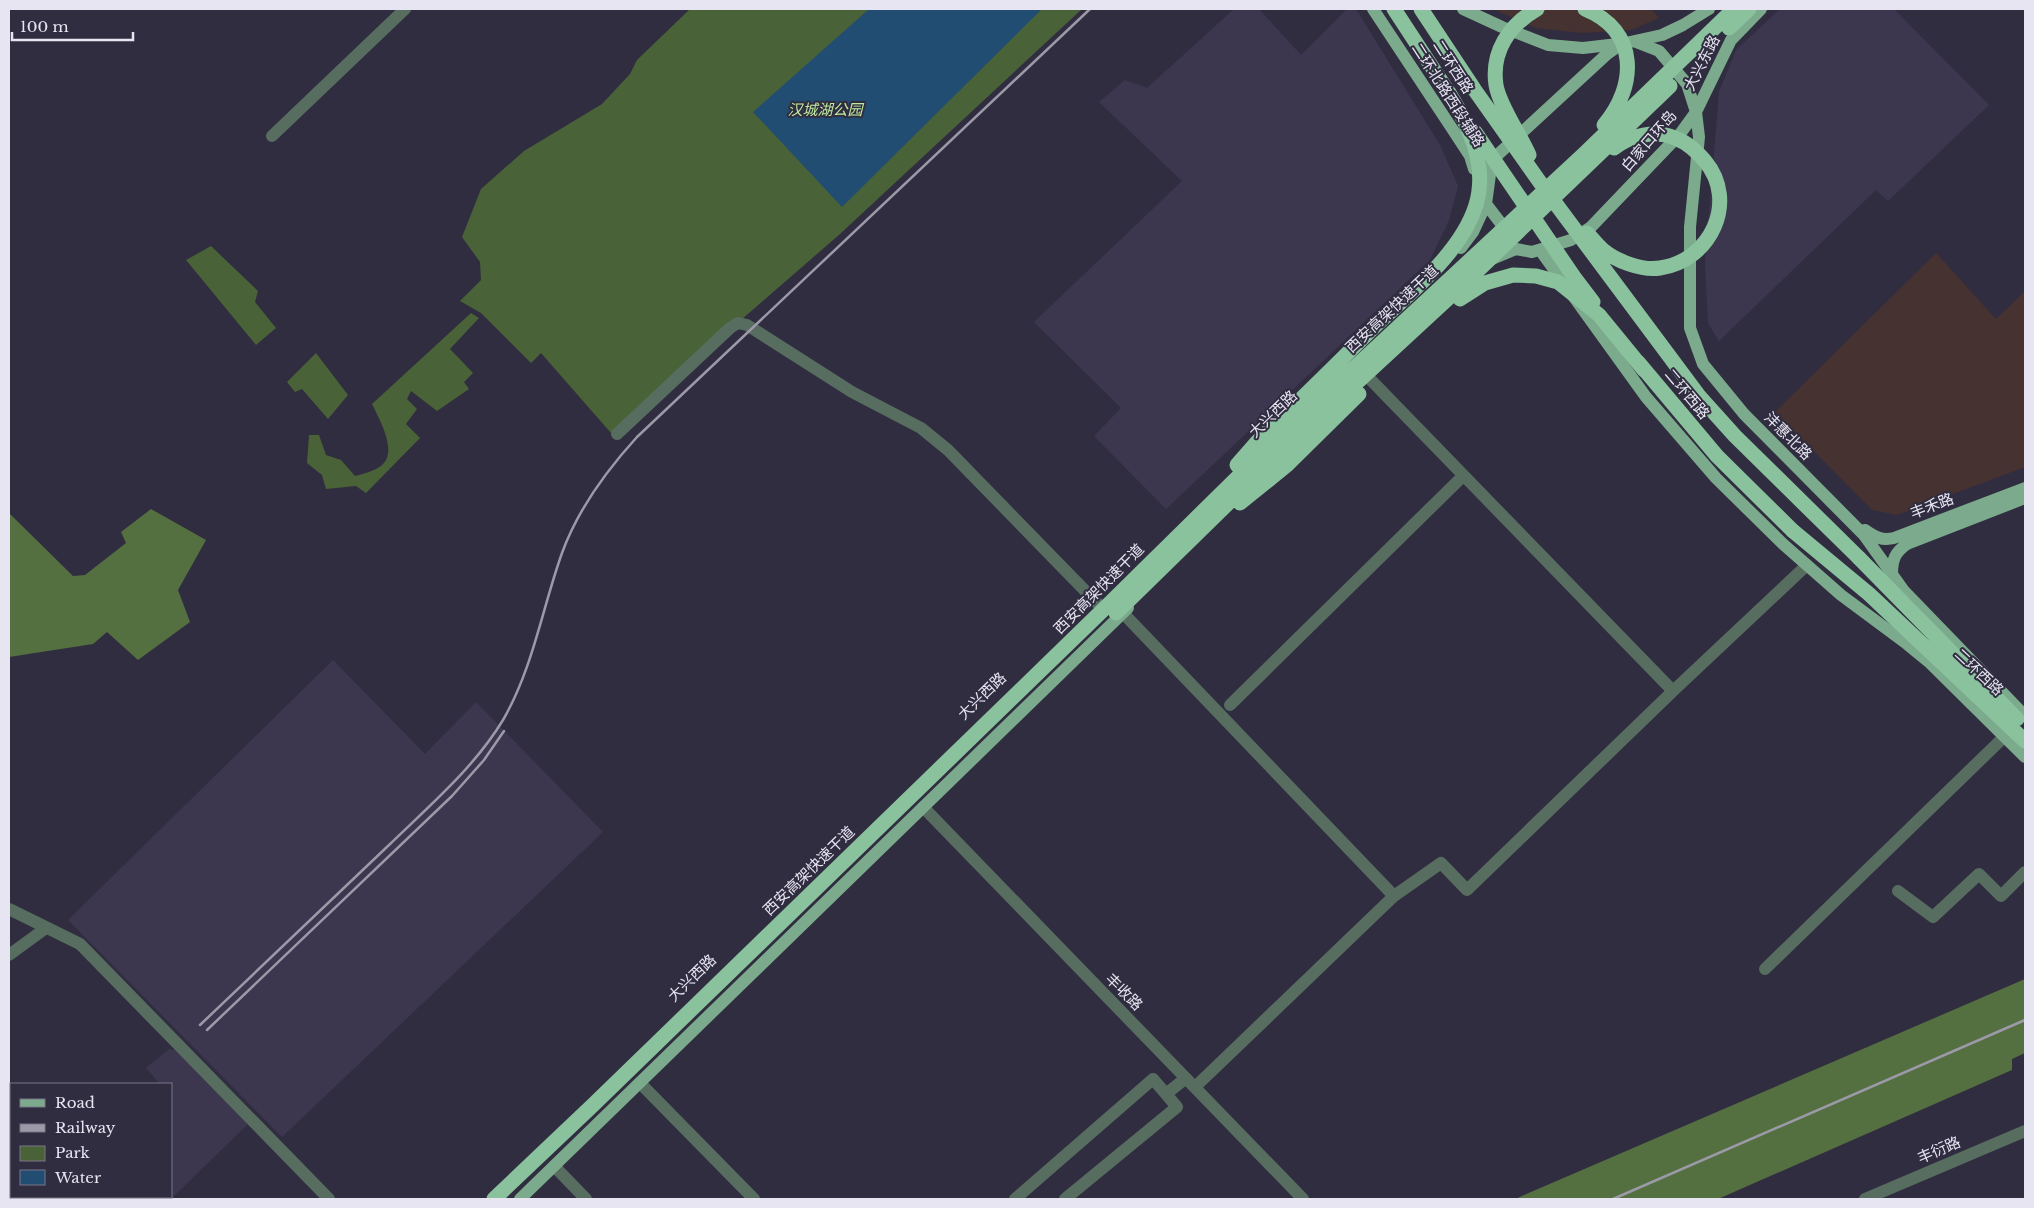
<svg xmlns="http://www.w3.org/2000/svg" width="2034" height="1208" viewBox="0 0 2034 1208" font-family="'Libre Baskerville','Noto Sans SC',serif">
	<style>
		.commercial { fill: #463230 }
		.built { fill: #3c374f }
		.green { fill: #496237 }
		.forest { fill: #547040 }
		.water { fill: #224d72 }
		.lines { fill: none; stroke-linecap: round; stroke-linejoin: round }
		.minor { stroke: #576d5f; stroke-width: 12 }
		.major { stroke: #7baa8c; stroke-width: 12 }
		.highway { stroke: #89c29d; stroke-width: 15 }
		.rail { stroke: #9c99a8; stroke-width: 2.5 }
		.highway-bridge { stroke: #89c29d; stroke-width: 15 }
		.labels { text-anchor: middle; stroke-width: 4; stroke-linejoin: round; paint-order: stroke }
		.street-label { font-size: 15px; fill: #e7e5f2; stroke: #312d40 }
		.park-label { font-size: 15px; font-style: italic; fill: #bdea9f; stroke: #312d40 }
	</style>
	<rect width="100%" height="100%" fill="#312d40"/>
	<path class="commercial" d="M1493 9H1651L1659 18 1631 30 1582 33 1536 28Z
		M1936 253 1996 319 2025 291V467L1897 515 1872 510 1775 412Z"/>
	<path class="built" d="M1234 9H1259L1301 55 1347 9H1356L1440 145 1458 186 1449 220 1430 260 1166 509 1094 436 1121 408 1034 322 1182 181 1099 102 1125 80 1147 88Z
		M1780 9H1894L1989 105 1888 201 1876 190 1719 341 1708 323 1705 263 1719 92 1736 50Z
		M333 660 425 754 476 702 603 832 282 1137 68 920Z
		M169 1049 179 1051 248 1124 171 1199H23L26 1197H171V1084H160L146 1068Z"/>
	<path class="green" d="M690 9H1082L840 234 611 433 541 353 531 363 481 313 460 301 481 280 480 262 462 237 481 189 524 151 602 104 630 74 637 60Z
		M211 246 258 291 255 302 276 328 256 345 186 260Z
		M471 313 479 318 450 349 473 373 464 382 469 389 437 411 411 391 407 399 417 409 406 424 420 438 366 493 356 486 326 489 322 475 307 463 309 435H319L326 455 341 460 355 476C363 474 374 471 381 466 399 452 379 419 372 404Z
		M316 353 348 395 328 419 302 389 295 392 287 382Z"/>
	<path class="forest" d="M151 509 206 540 178 590 190 622 138 660 107 632 93 644 9 657V513L73 576 85 575 126 543 121 532Z
		M2025 979V1053L2012 1059V1070L1718 1199H1515Z"/>
	<path class="water" d="M869 9H1042L842 207 753 112Z"/>
	<g class="lines">
		<path class="minor" d="M272 136 405 9
			M1368 377 1673 691 1807 565
			M617 434 730 328 738 323 747 325 852 392 921 428 948 450 1099 605
			M1123 613 1394 896 1195 1087
			M1230 705 1463 476
			M923 807 1303 1199
			M1898 891 1933 917 1979 874 2001 896 2025 872
			M1394 896 1441 863 1467 890 1673 691
			M9 909 80 944 329 1199
			M9 955 46 928
			M1765 969 2005 736
			M640 1083 754 1199
			M554 1166 586 1199
			M1015 1199 1153 1079 1166 1094
			M1065 1199 1177 1107 1166 1094 1186 1078
			M1865 1199 2025 1131"/>
		<path class="major" d="M1373 9 1451 127 1470 156 1474 169
			M1463 9 1502 27 1548 45 1583 48 1618 44
			M1636 42 1659 51 1687 84 1696 112 1699 137 1690 227V328L1703 364 1744 414 1864 535 1904 591 2025 716
			M1484 197 1486 204 1509 234
			M1461 248 1473 232 1486 204 1492 160 1607 54 1621 44 1662 35 1683 25 1709 9
			M1540 250 1646 397 1716 478 1783 544 1841 595 1907 644 1929 662 2025 757
			M1492 259 1516 249 1532 252 1571 240 1591 227 1680 134 1696 112 1731 40 1761 9
			M1865 530C1875 537 1882 541 1894 538L2025 488
			M1892 574C1892 560 1895 552 1907 544L2025 498
			M520 1199 1128 608"/>
		<path class="highway" d="M1394 9 1449 93
			M1793 531 1869 594 2025 741
			M1859 558 2017 719"/>
		<path class="rail" d="M200 1025C263 965 326 905 389 845 429 806 474 768 503 720 533 668 542 609 562 553 578 509 606 471 637 437L1090 9
			M207 1030 452 796 484 760 504 731
			M1613 1199 2025 1020"/>
		<path class="highway-bridge" d="M1421 9 1474 89 1544 188 1699 396 1735 436 1859 558
			M1585 9C1639 31 1637 86 1604 125
			M1729 28 1749 9
			M1475 132 1574 277 1593 302
			M1529 155C1521 136 1499 105 1496 85 1491 52 1509 25 1537 9
			M1587 233C1592 238 1597 245 1603 250 1616 261 1642 271 1660 268 1710 261 1739 202 1705 161 1696 151 1688 143 1675 138 1655 130 1631 135 1614 148
			M1460 299 1485 283 1513 275 1536 276 1558 282 1599 315 1644 370
			M1638 362 1717 456 1793 531
			M1237 465 1258 441C1296 404 1334 367 1372 329 1408 294 1461 254 1476 205 1488 165 1469 126 1449 93
			M1240 503 1287 465 1359 394
			M1116 613 1258 474 1468 280 1670 86
			M494 1199 593 1105 1107 606 1252 463 1584 154 1734 9"/>
	</g>
	<g class="labels">
		<g class="street-label">
			<text transform="translate(1702 63) rotate(-63)" y="5">大兴东路</text>
			<text transform="translate(1453 67) rotate(57)" y="5">二环西路</text>
			<text transform="translate(1448 95) rotate(57)" y="5">二环北路西段辅路</text>
			<text transform="translate(1649 141) rotate(-49)" y="5">白家口环岛</text>
			<text transform="translate(1392 309) rotate(-43)" y="5">西安高架快速干道</text>
			<text transform="translate(1687 394) rotate(50)" y="5">二环西路</text>
			<text transform="translate(1273 414) rotate(-44)" y="5">大兴西路</text>
			<text transform="translate(1788 436) rotate(45)" y="5">沣惠北路</text>
			<text transform="translate(1932 506) rotate(-21)" y="5">丰禾路</text>
			<text transform="translate(1099 589) rotate(-45)" y="5">西安高架快速干道</text>
			<text transform="translate(1979 672) rotate(43)" y="5">二环西路</text>
			<text transform="translate(982 696) rotate(-44)" y="5">大兴西路</text>
			<text transform="translate(809 871) rotate(-44)" y="5">西安高架快速干道</text>
			<text transform="translate(692 978) rotate(-44)" y="5">大兴西路</text>
			<text transform="translate(1124 992) rotate(45)" y="5">丰收路</text>
			<text transform="translate(1939 1150) rotate(-23)" y="5">丰衍路</text>
		</g>
		<g class="park-label">
			<text x="825" y="115">汉城湖公园</text>
		</g>
	</g>
	<rect width="2034" height="1208" fill="none" stroke="#e7e5f2" stroke-width="20"/>
	<rect x="10" y="1083" width="162" height="115" fill="#312d40" stroke="#7a7787"/>
	<rect x="20" y="1099" width="25" height="8" fill="#7baa8c" stroke="#7a7787"/>
	<text x="55" y="1108" font-size="15" fill="#e7e5f2">Road</text>
	<rect x="20" y="1124" width="25" height="8" fill="#9c99a8" stroke="#7a7787"/>
	<text x="55" y="1133" font-size="15" fill="#e7e5f2">Railway</text>
	<rect x="20" y="1146" width="25" height="15" fill="#496237" stroke="#7a7787"/>
	<text x="55" y="1158" font-size="15" fill="#e7e5f2">Park</text>
	<rect x="20" y="1170" width="25" height="15" fill="#224d72" stroke="#7a7787"/>
	<text x="55" y="1183" font-size="15" fill="#e7e5f2">Water</text>
	<path d="M12 32v8h121v-8" fill="none" stroke="#e7e5f2" stroke-width="2.5"/>
	<text x="20" y="32" font-size="15" fill="#e7e5f2" stroke="#312d40" stroke-width="4" paint-order="stroke">100 m</text>
</svg>
